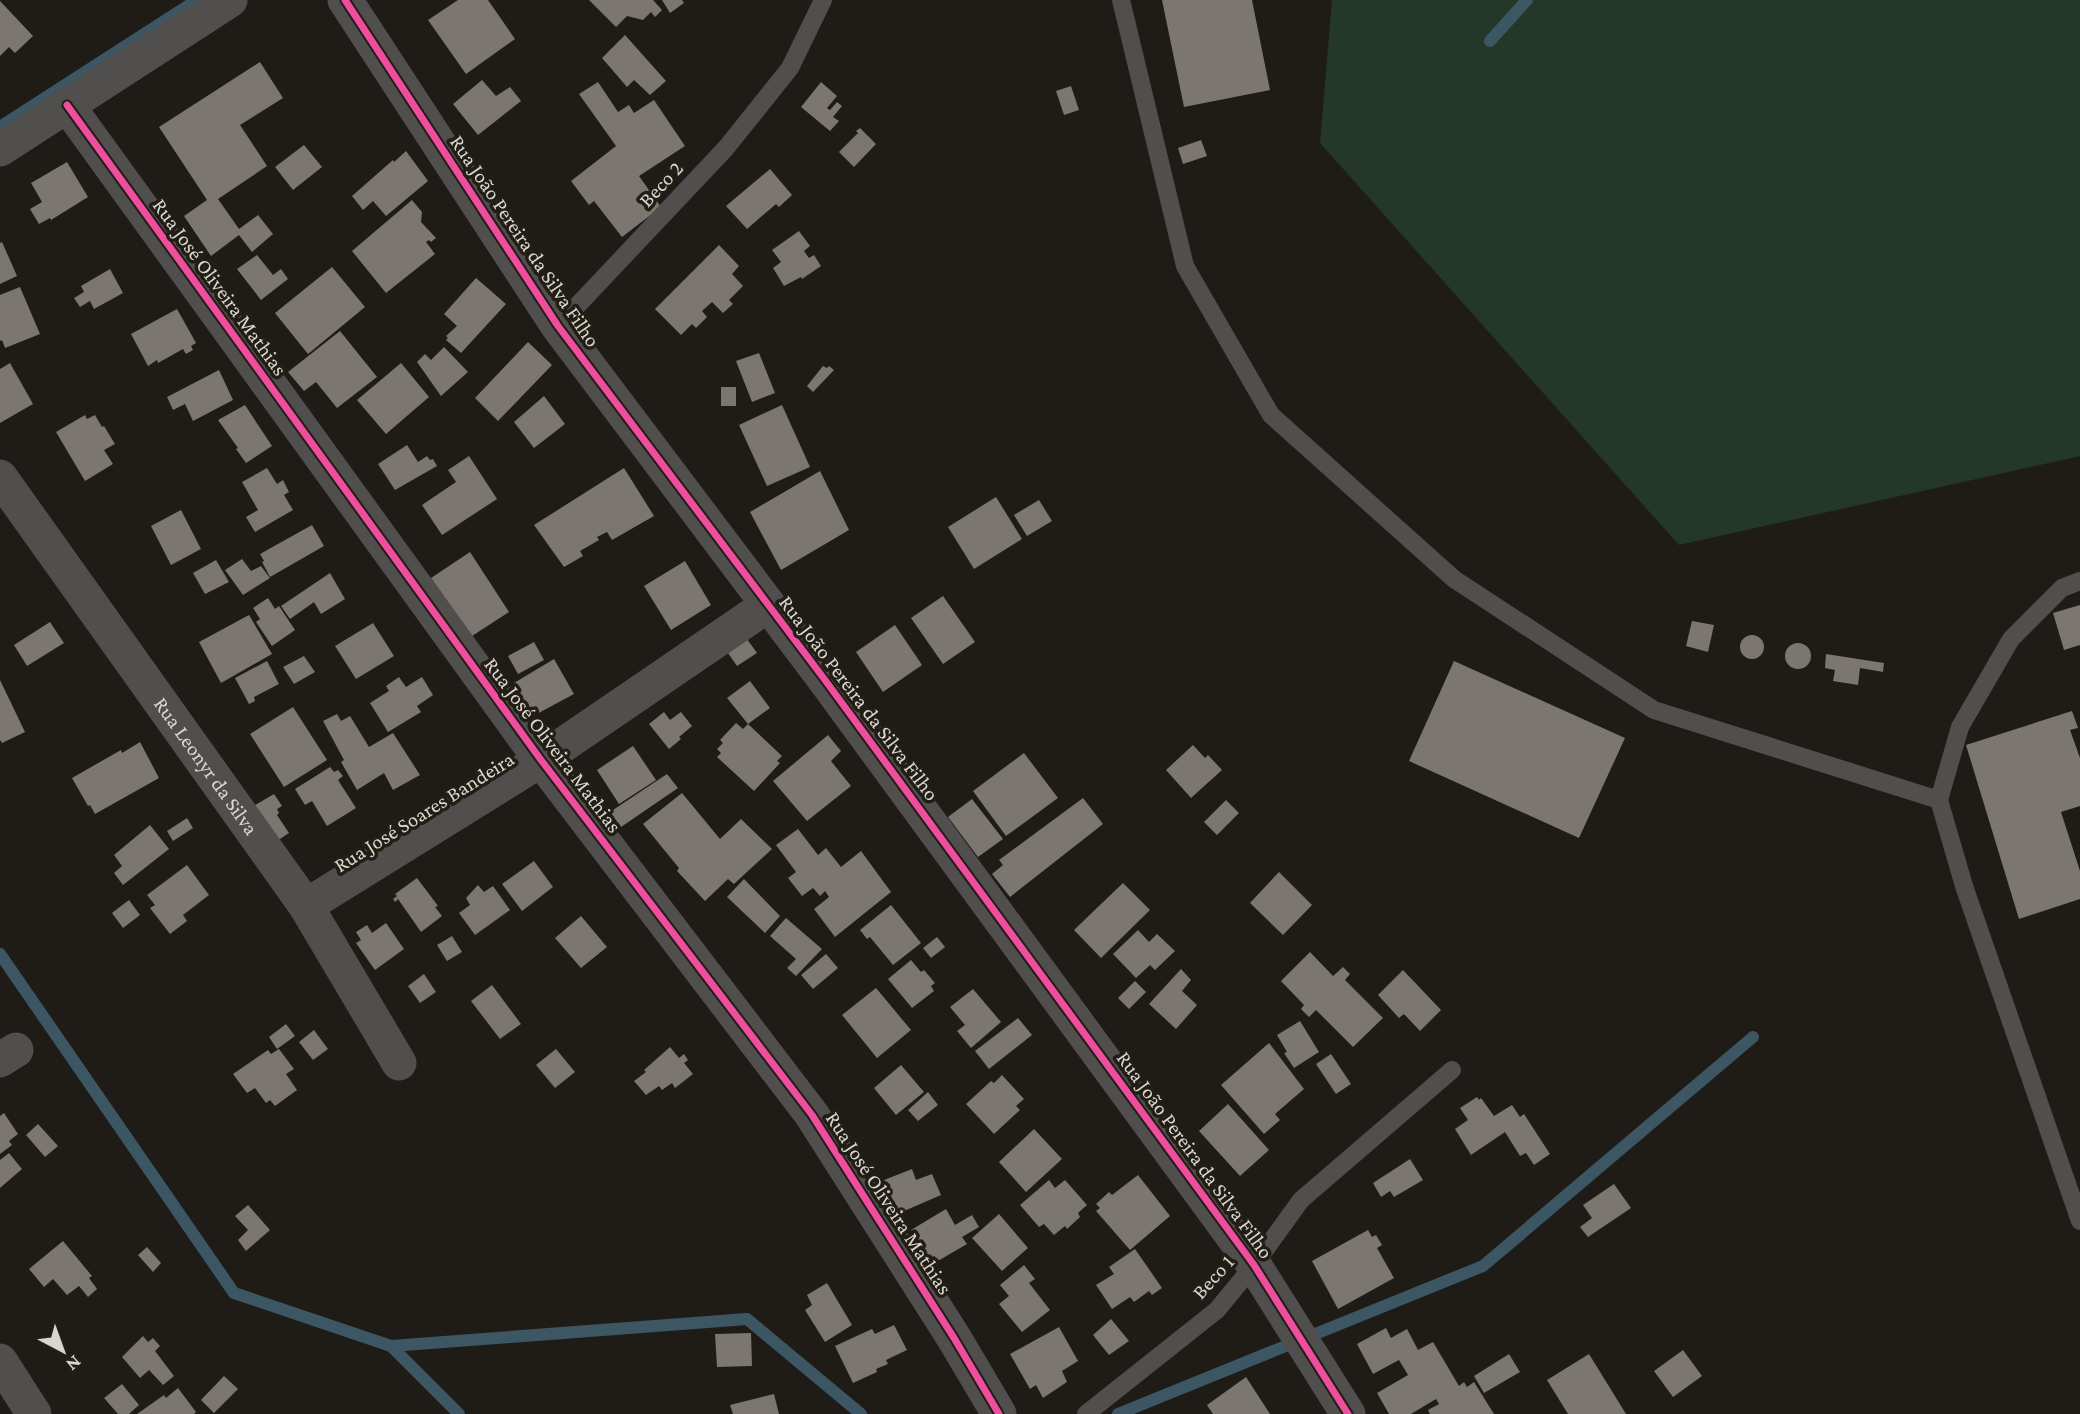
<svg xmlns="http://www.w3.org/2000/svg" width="2080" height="1414" viewBox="0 0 2080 1414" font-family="'Crimson Pro',serif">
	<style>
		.green { fill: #233829 }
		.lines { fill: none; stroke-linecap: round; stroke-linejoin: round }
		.stream { stroke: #3c5664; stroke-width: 12 }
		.building { fill: #7b766f }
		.lane { stroke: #514f4e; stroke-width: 18 }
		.street { stroke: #514f4e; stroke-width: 35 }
		.cycleway-casing { stroke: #221d15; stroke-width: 11 }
		.cycleway { stroke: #ef4d9e; stroke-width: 7 }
		.labels { text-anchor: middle; stroke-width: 7; stroke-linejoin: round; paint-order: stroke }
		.street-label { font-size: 21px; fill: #d9d6d0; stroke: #221d15 }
	</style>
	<rect width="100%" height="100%" fill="#1f1c18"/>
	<path class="green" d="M1332 0H2080V456L1679 545 1320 143Z"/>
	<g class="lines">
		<path class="stream" d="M1490 41 1527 0
			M0 127 197 0
			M0 954 234 1293 391 1346 459 1414
			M391 1346 747 1319 861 1414
			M1118 1414 1483 1266 1753 1037"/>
	</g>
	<path class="building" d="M458 0H488L515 39 466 74 428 20Z
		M589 0H653L662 10 655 17 651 12 643 20 627 16 616 27Z
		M662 0H682L684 3 670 13Z
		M1162 0H1252L1270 90 1184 107Z
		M0 1 33 36 15 53 9 47 0 56Z
		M625 35 666 81 650 95 634 80 627 87 602 58Z
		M260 62 283 98 240 125 267 166 218 199 239 229 258 215 273 234 252 252 239 235 211 256 184 216 207 200 159 127Z
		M482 80 496 96 510 87 521 101 478 135 453 104Z
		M598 82 618 112 629 105 634 113 654 100 685 146 639 176 661 207 622 237 594 201 589 205 571 181 616 146 579 94Z
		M821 82 837 96 827 108 830 110 837 102 842 106 833 117 839 121 830 131 801 107Z
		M1071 86 1079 110 1064 115 1056 91Z
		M860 128 876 144 854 167 839 152 858 133 856 131Z
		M1201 140 1207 156 1183 164 1178 148Z
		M304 145 322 167 293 190 275 167Z
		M406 151 428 181 386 216 373 201 363 210 352 196 393 160 394 162Z
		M67 162 88 197 51 220 50 218 39 224 30 209 42 202 31 183Z
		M770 169 792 195 779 207 776 204 747 229 726 206Z
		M412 200 422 212 421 222 436 238 431 242 429 240 426 242 435 254 386 293 352 251Z
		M799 231 810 246 804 251 809 258 814 255 821 266 802 279 801 277 784 286 773 268 781 262 772 250Z
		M2 242 17 276 0 284V243Z
		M719 245 739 266 732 274 743 286 729 300 733 304 723 313 712 302 702 311 707 317 696 328 692 324 681 335 655 309Z
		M257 255 273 275 281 269 288 279 261 300 237 269Z
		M332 267 365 307 308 354 275 313Z
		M110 269 123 293 94 309 90 301 80 307 74 298 84 292 81 286Z
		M476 278 506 304 461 353 446 340 448 338 446 336 457 326 444 314Z
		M20 287 40 334 5 348 2 340 0 341V295Z
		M177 309 196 343 191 346 193 350 186 354 183 349 158 363 157 360 148 366 131 334Z
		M340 331 377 377 337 408 316 382 304 391 288 372Z
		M528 342 552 365 498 421 475 398Z
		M444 347 468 372 441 396 417 362 425 354 431 360Z
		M759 353 775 393 752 402 736 361Z
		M10 363 33 404 0 423V369Z
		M401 363 429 397 386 434 357 400Z
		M823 366 827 368 829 366 834 370 813 392 807 386Z
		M219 370 233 400 193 421 185 404 173 410 167 397Z
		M721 387H736V406H721Z
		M544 396 565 424 534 448 514 422Z
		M245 405 272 446 246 463 236 449 238 448 218 420Z
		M782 405 810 467 767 486 739 425Z
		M85 415 87 419 95 415 102 427 104 426 115 444 104 450 113 464 85 481 56 432Z
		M407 445 418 462 427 456 430 460 433 459 437 466 395 490 378 464Z
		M469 456 497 499 442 535 422 505 456 482 448 470Z
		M267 468 277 484 283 480 289 492 284 495 293 510 255 532 246 517 258 510 242 482Z
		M624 468 654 516 612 540 607 532 597 537 599 540 580 551 583 556 564 567 534 525Z
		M820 471 849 530 781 570 750 512Z
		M996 497 1022 539 974 569 948 527Z
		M1039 500 1052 521 1027 536 1014 515Z
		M181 510 201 549 171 565 151 526Z
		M312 525 324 546 270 577 262 562 264 561 260 554Z
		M470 552 509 612 472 636 431 578Z
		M242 559 251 571 261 566 270 578 243 595 225 570Z
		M216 560 229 582 205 594 193 573Z
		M685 561 711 605 671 630 644 586Z
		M330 573 345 599 321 614 314 602 290 619 281 606Z
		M943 596 975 642 943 664 911 618Z
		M268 598 275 609 279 606 295 630 272 646 256 622 260 619 253 608Z
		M2080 605V645L2064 650 2053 613Z
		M249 615 272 654 221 683 199 642Z
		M1692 621 1714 625 1708 652 1686 646Z
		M50 622 64 643 27 666 14 645Z
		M373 623 394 656 356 679 335 646Z
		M895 625 922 665 883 692 856 652Z
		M1740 647a12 12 0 1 1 24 0a12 12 0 1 1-24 0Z
		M747 639 757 653 737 666 728 653Z
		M534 642 544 660 518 674 508 656Z
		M1785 656a13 13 0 1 1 26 0a13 13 0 1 1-26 0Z
		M1826 654 1884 663 1883 672 1860 668 1858 685 1833 681 1835 670 1825 668Z
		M304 656 315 672 294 684 283 667Z
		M554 659 574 694 533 716 514 683Z
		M267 661 279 684 254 697 255 701 249 704 235 678Z
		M1454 661 1625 738 1579 838 1409 761Z
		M399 677 406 687 422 677 433 695 417 706 421 712 388 732 370 703 389 691 386 686Z
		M0 680 25 732 2 743 0 740Z
		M750 681 770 708 748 724 727 698Z
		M293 707 327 760 284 787 250 734Z
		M2072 711 2078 728 2070 730 2080 758V806L2061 812 2080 871V899L2019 919 1966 745Z
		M664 712 670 720 681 712 692 726 679 737 681 739 669 749 649 724Z
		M337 714 341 721 350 716 369 747 393 733 420 775 393 790 384 773 357 790 341 762 344 760 323 721Z
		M736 723 743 729 748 724 782 756 777 761 780 763 754 791 717 757 721 753 717 749 723 743 720 740Z
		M828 735 841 751 831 761 851 786 807 821 773 781Z
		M140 742 159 778 95 814 90 805 88 806 72 778 121 750 122 753Z
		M1193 745 1205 758 1208 755 1222 770 1191 798 1166 770Z
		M633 746 656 780 619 804 597 770Z
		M1024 753 1058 798 1006 836 973 791Z
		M330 767 334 772 338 770 343 776 338 780 356 808 327 826 312 801 305 805 295 789Z
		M667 774 678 788 621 827 610 812Z
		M682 793 720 839 741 819 772 849 734 884 728 879 705 901 677 871 679 868 643 824Z
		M274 794 282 806 277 809 279 813 277 815 289 833 274 843 250 808Z
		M1083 798 1103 824 1010 897 992 874 1003 865 999 860Z
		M972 799 1003 839 978 857 948 817Z
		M1226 800 1239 813 1217 835 1204 822Z
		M187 818 193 828 173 841 167 831Z
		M150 825 169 849 123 885 114 873 122 866 114 855Z
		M798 829 818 855 826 848 841 867 861 851 891 892 835 937 814 909 829 897 825 891 820 896 813 888 802 896 788 878 796 872 776 845Z
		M534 861 553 887 522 911 502 884Z
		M187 865 209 895 183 915 187 921 170 934 150 908 155 905 147 895Z
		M1279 872 1312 905 1283 935 1250 903Z
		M417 878 438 906 435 907 442 916 421 932 398 899 395 902 393 899 397 896 395 894Z
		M744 879 780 916 765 933 727 897Z
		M1123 883 1150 910 1101 958 1074 930Z
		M478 885 484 892 493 886 510 910 475 935 459 913 470 905 466 898Z
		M129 900 140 915 123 928 112 913Z
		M891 905 921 943 893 965 870 937 867 939 860 930Z
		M581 916 607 947 581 968 555 938Z
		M786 918 822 949 796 976 787 968 796 959 770 936Z
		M386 923 404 949 375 970 356 943 361 940 356 932 367 925 372 933Z
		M1138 930 1149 942 1157 934 1175 951 1155 970 1150 965 1136 978 1113 954Z
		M452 936 462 952 447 961 437 945Z
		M937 937 945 947 931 958 923 948Z
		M1310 952 1333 976 1343 967 1350 974 1345 980 1383 1018 1353 1047 1316 1010 1309 1017 1301 1009 1304 1005 1281 981Z
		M826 954 838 968 813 989 801 975Z
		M911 960 921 972 924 970 935 983 931 986 934 991 912 1008 888 979Z
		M1181 969 1191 980 1182 991 1197 1005 1176 1029 1149 1004Z
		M1403 970 1441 1010 1420 1031 1404 1014 1399 1018 1378 995Z
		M424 974 436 992 420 1003 408 986Z
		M1135 981 1146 992 1129 1009 1118 998Z
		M492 985 521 1024 500 1039 471 1001Z
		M876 988 911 1030 877 1058 842 1015Z
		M973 989 1001 1022 971 1048 957 1031 965 1025 950 1007Z
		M1018 1018 1032 1035 989 1069 975 1051Z
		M1300 1021 1319 1052 1294 1068 1284 1053 1287 1052 1277 1035Z
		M286 1024 295 1036 277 1049 269 1037Z
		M314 1030 328 1049 313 1060 299 1042Z
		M1269 1043 1304 1089 1275 1114 1280 1120 1264 1134 1221 1085Z
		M670 1047 679 1058 684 1054 688 1060 684 1063 693 1074 675 1088 672 1083 662 1090 659 1086 646 1095 634 1081 646 1072 644 1070Z
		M279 1049 294 1069 286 1074 297 1090 275 1106 270 1100 266 1103 255 1088 247 1093 233 1074 268 1050 271 1054Z
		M556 1049 575 1072 555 1088 536 1065Z
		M1331 1054 1351 1084 1336 1094 1316 1064Z
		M901 1065 924 1092 896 1115 874 1088Z
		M1002 1075 1024 1099 1016 1106 1020 1110 994 1134 966 1104 991 1081 994 1083Z
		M928 1092 938 1105 918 1121 908 1110Z
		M1477 1097 1479 1100 1481 1098 1494 1116 1512 1105 1520 1117 1524 1114 1550 1154 1534 1165 1526 1153 1520 1156 1505 1132 1471 1155 1455 1129 1468 1120 1460 1108Z
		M1228 1104 1269 1150 1240 1176 1199 1131Z
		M4 1113 18 1134 9 1141 12 1145 0 1154V1116Z
		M38 1124 58 1146 45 1157 26 1135Z
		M1034 1129 1062 1159 1026 1192 999 1162Z
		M9 1153 22 1169 0 1188V1160Z
		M1410 1159 1423 1180 1394 1197 1390 1191 1381 1197 1373 1183Z
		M912 1169 916 1180 932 1174 941 1195 888 1218 874 1184Z
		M1138 1175 1170 1216 1130 1250 1096 1211 1100 1208 1096 1204 1109 1192 1112 1195Z
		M1049 1180 1055 1188 1065 1180 1087 1205 1078 1213 1080 1217 1067 1229 1065 1226 1054 1235 1044 1224 1039 1227 1020 1205Z
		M1614 1184 1631 1208 1588 1237 1580 1227 1592 1218 1583 1205Z
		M248 1205 270 1230 246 1251 238 1240 248 1230 235 1216Z
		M946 1209 955 1225 972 1215 979 1227 962 1237 967 1244 931 1265 911 1230Z
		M999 1214 1028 1248 1002 1271 972 1238Z
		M1368 1230 1372 1237 1376 1235 1382 1245 1377 1248 1394 1278 1338 1309 1312 1261Z
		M63 1241 92 1276 89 1278 97 1289 88 1297 79 1286 67 1295 53 1279 44 1287 29 1269Z
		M147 1247 161 1263 153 1272 138 1255Z
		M1135 1249 1162 1288 1152 1295 1149 1291 1134 1302 1130 1297 1112 1309 1096 1285 1114 1274 1109 1267Z
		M1024 1265 1035 1279 1029 1283 1050 1310 1022 1332 999 1304 1009 1296 1000 1285Z
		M827 1283 852 1325 825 1342 805 1310 812 1305 807 1295Z
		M1111 1319 1129 1341 1109 1355 1093 1335Z
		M894 1325 907 1350 886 1360 888 1364 876 1369 877 1372 853 1383 835 1346 872 1329 875 1334Z
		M1059 1327 1078 1361 1062 1371 1067 1382 1043 1398 1036 1385 1030 1389 1010 1354Z
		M1386 1328 1391 1338 1407 1329 1418 1350 1433 1342 1459 1386 1464 1382 1467 1387 1474 1382 1494 1414H1430L1428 1410 1439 1404 1436 1399 1411 1414H1389L1377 1393 1408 1375 1399 1360 1373 1374 1357 1344Z
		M751 1333 752 1366 717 1367 715 1334Z
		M143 1336 148 1342 153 1338 160 1346 155 1351 174 1376 163 1385 149 1370 140 1378 122 1357Z
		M1683 1350 1702 1376 1673 1397 1654 1371Z
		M1509 1354 1520 1372 1484 1393 1474 1376Z
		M1589 1354 1626 1414H1568L1547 1380Z
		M224 1376 238 1389 214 1413 201 1400Z
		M1246 1377 1270 1414H1213L1207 1405Z
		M122 1384 139 1405 129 1414H118L104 1398Z
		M178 1388 196 1412 194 1414H137L164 1395 166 1398Z
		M774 1394 779 1414H733L730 1405Z"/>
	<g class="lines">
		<path class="lane" d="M1121 0 1185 266 1271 415 1454 579 1654 710 1939 800 1964 886 2080 1221
			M558 326 726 148 790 68 823 0
			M1939 800 1960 727 2011 639 2062 588 2080 581
			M1086 1414 1217 1310 1254 1265 1301 1200 1452 1070"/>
		<g class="street">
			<path d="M345 0 558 326 825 680 1254 1265 1348 1414"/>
			<path d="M67 105 541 760 812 1115 954 1338 999 1414"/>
			<path d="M0 149 230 0"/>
			<path id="s1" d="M0 477 306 906 399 1063"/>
			<path d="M306 906 541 760 768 605"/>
			<path d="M0 1060 16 1050"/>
			<path d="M0 1361 34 1414"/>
		</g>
		<defs>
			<path id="cycleway" d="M345 0 558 326 825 680 1254 1265 1348 1414
				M67 105 541 760 812 1115 954 1338 999 1414"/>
		</defs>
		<use href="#cycleway" class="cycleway-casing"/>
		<use href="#cycleway" class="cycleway"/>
	</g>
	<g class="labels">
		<g class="street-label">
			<text transform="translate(661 184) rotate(-47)" y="7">Beco 2</text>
			<text transform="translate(525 241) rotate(56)" y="7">Rua João Pereira da Silva Filho</text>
			<text transform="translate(220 287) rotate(54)" y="7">Rua José Oliveira Mathias</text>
			<text transform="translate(859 698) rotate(53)" y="7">Rua João Pereira da Silva Filho</text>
			<text transform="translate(553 745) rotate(53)" y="7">Rua José Oliveira Mathias</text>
			<text dy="7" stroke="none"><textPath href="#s1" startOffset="355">Rua Leonyr da Silva</textPath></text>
			<text transform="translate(424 812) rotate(-32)" y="7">Rua José Soares Bandeira</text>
			<text transform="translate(1195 1155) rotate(54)" y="7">Rua João Pereira da Silva Filho</text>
			<text transform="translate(889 1203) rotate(57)" y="7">Rua José Oliveira Mathias</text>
			<text transform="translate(1213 1277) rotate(-48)" y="7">Beco 1</text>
		</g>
	</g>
	<g transform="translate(63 1351) rotate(139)" stroke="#221d15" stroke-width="5" paint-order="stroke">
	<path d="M0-5L12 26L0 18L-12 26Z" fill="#d9d6d0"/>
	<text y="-10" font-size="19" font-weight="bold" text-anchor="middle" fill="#d9d6d0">N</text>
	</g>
</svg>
